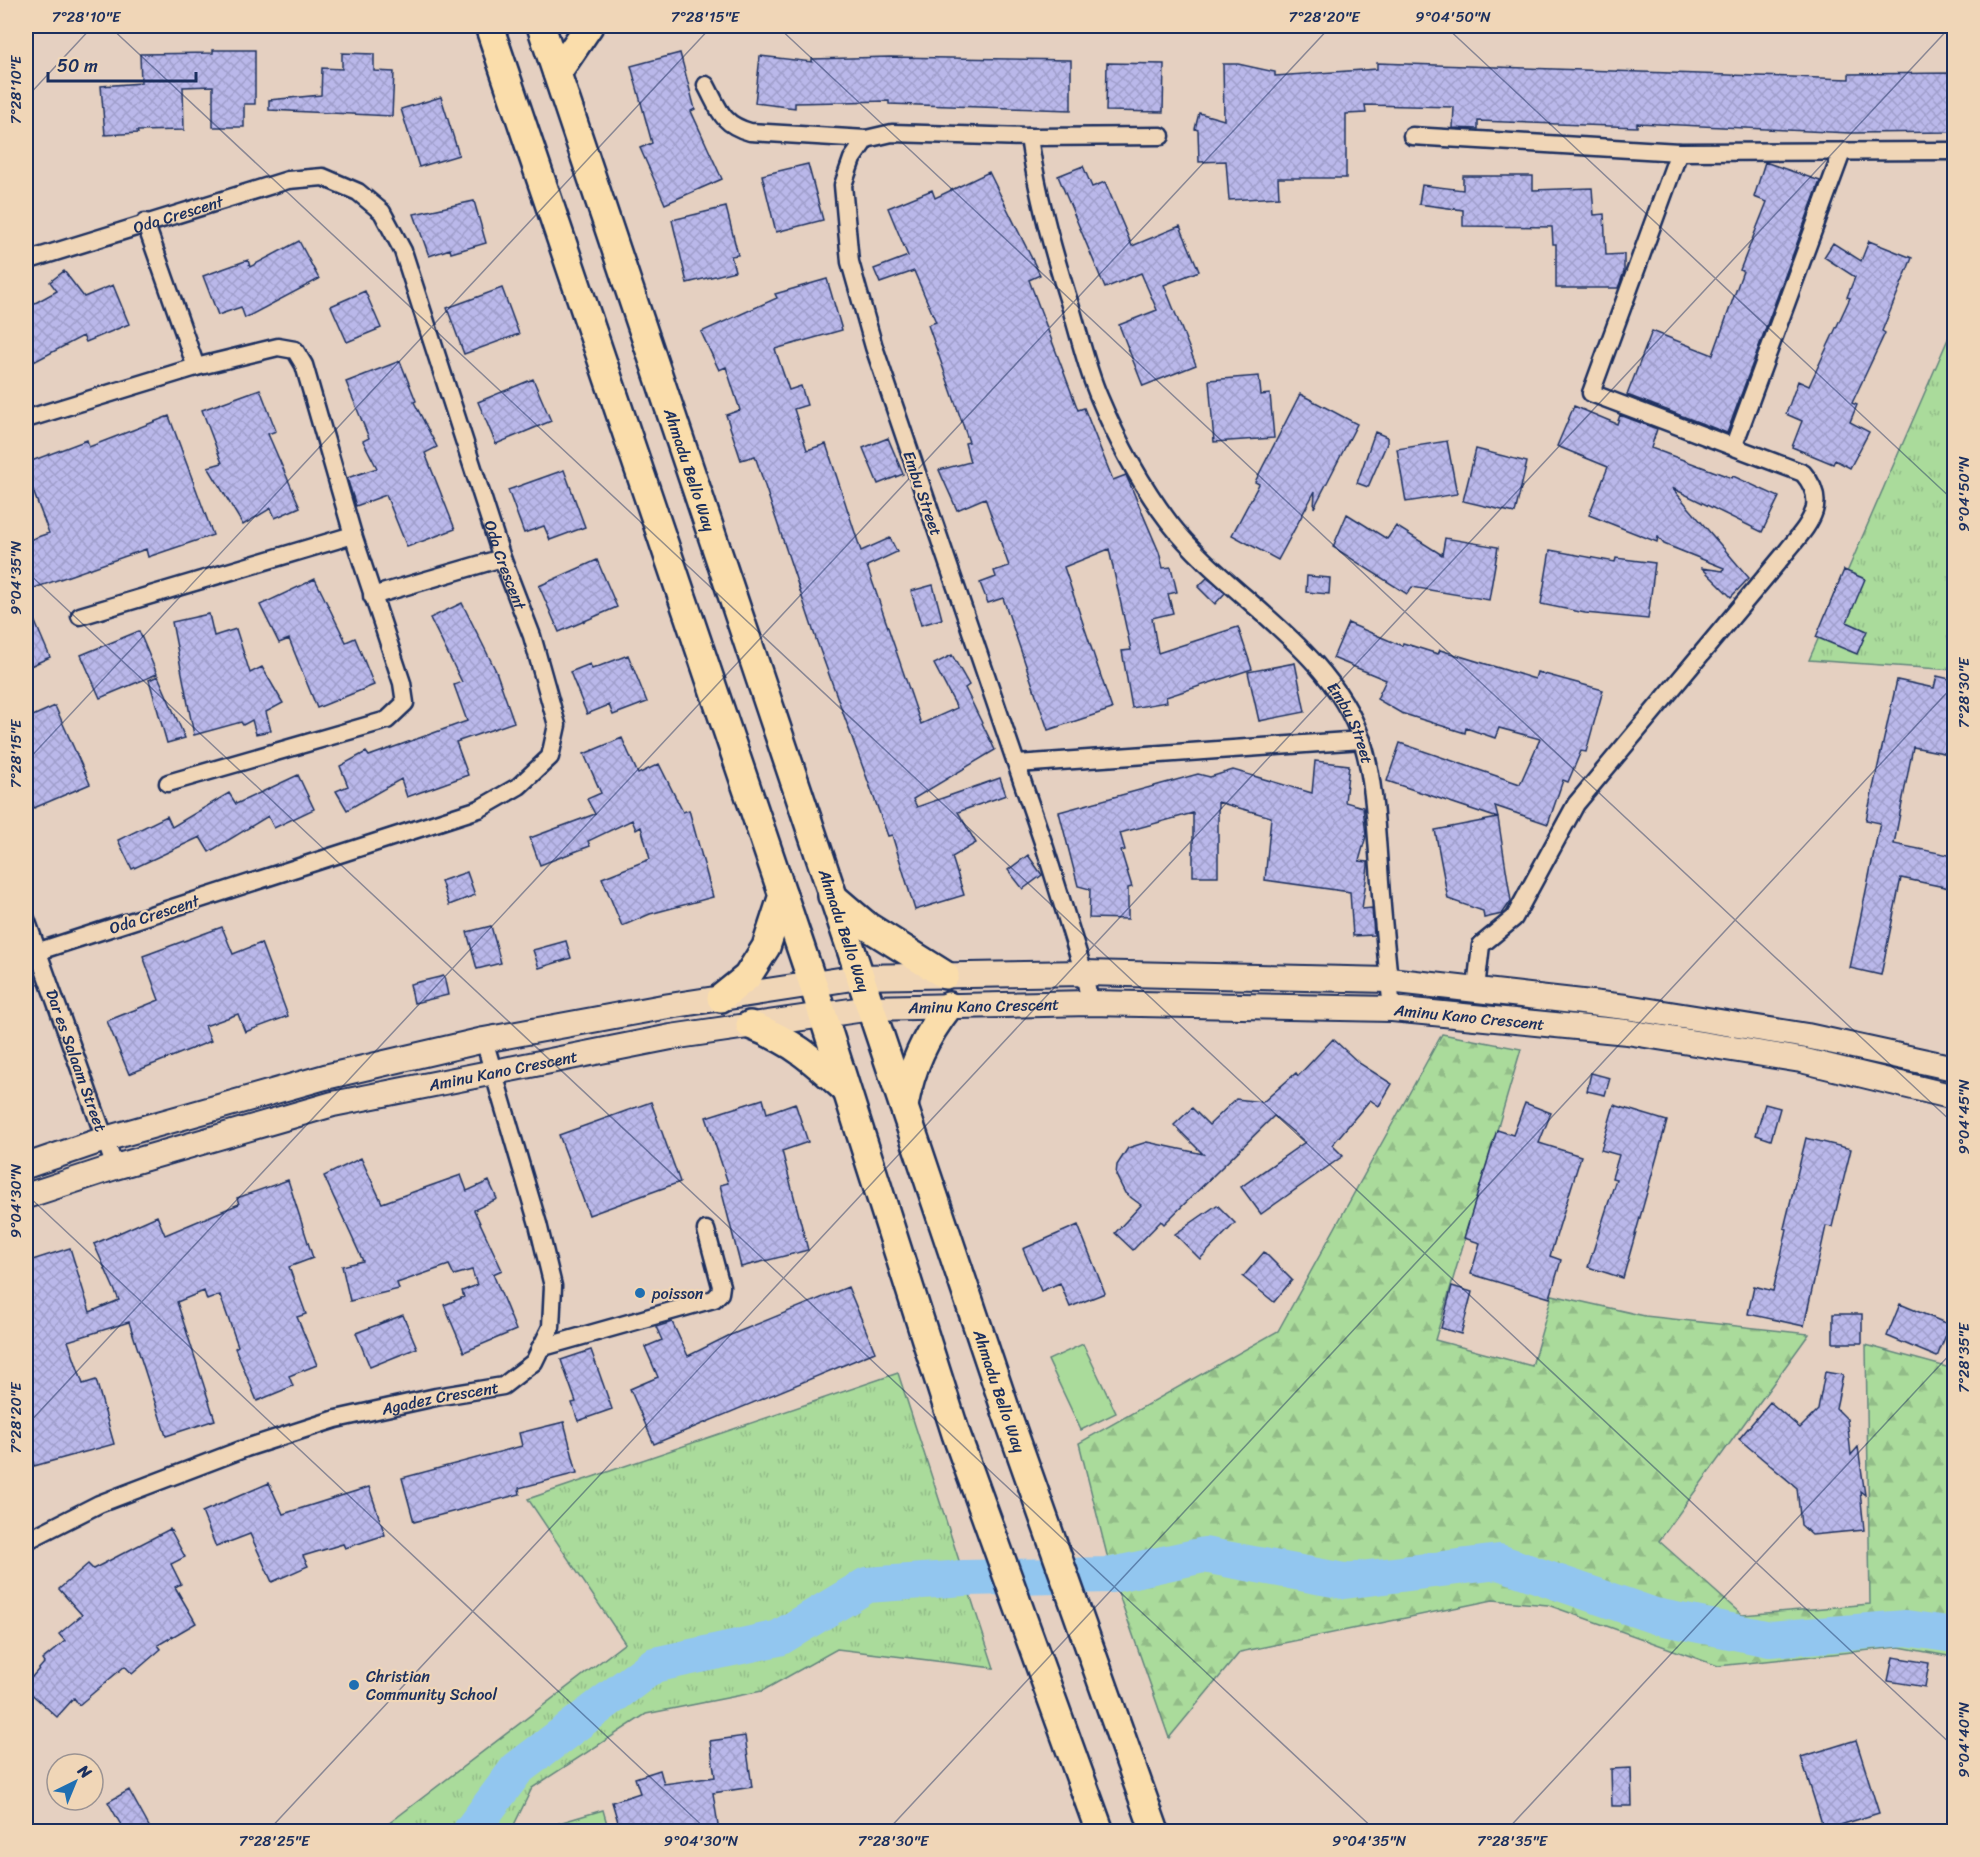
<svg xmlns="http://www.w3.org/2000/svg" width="1980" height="1857" viewBox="0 0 1980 1857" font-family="Sriracha,sans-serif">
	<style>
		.grass { fill: url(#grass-tufts); stroke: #62857c; stroke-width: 1.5 }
		.forest { fill: url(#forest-firs); stroke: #62857c; stroke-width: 1.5 }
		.garden { fill: #aadb9b; stroke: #62857c; stroke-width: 1.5 }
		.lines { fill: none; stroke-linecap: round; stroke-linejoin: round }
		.river { stroke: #92c6ef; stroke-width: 36 }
		.building { fill: url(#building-cross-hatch); stroke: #1b2f5e; stroke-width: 1.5 }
		.street-casing { stroke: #1b2f5e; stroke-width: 21 }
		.secondary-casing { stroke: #1b2f5e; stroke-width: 28 }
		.primary-casing { stroke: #1b2f5e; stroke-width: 32 }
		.street { stroke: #f0d6b7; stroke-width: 16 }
		.secondary { stroke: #f0d6b7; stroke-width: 24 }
		.primary { stroke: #faddab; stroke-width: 27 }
		.ticks { fill: none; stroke: #1b2f5e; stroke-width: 1.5; stroke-opacity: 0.45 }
		.poi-dot { fill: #1f6fb2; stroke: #f0d6b7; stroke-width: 2 }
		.labels { text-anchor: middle; stroke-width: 4.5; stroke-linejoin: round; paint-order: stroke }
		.street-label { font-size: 16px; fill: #1b2f5e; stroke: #f0d6b7 }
		.poi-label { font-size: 16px; fill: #1b2f5e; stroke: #f0d6b7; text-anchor: start }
		.neatline { fill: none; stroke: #1b2f5e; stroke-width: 2 }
		.ticks-label { font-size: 15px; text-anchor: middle; fill: #1b2f5e }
	</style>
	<defs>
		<pattern id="grass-tufts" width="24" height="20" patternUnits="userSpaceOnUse" patternTransform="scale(1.5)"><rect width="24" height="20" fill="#aadb9b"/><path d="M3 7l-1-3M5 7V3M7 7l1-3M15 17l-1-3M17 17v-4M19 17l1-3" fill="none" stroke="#92bc88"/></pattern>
		<pattern id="forest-firs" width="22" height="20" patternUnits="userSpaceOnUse" patternTransform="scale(1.5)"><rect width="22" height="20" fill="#aadb9b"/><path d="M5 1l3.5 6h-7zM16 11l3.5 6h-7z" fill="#92bc88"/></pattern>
		<pattern id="building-cross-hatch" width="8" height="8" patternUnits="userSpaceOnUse" patternTransform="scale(1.5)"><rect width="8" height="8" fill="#bab8ea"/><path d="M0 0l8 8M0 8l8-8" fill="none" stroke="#9f9ecb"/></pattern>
	</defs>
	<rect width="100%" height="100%" fill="#e5d0c1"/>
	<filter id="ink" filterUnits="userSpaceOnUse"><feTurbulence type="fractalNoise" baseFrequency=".0167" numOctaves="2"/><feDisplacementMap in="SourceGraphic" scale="12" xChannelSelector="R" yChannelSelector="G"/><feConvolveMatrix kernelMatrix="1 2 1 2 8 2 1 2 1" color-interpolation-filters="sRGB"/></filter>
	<g filter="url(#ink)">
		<path class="grass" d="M1954 325V670L1809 660Z
			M898 1373 994 1668 837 1649 762 1691 646 1714 532 1788 511 1831H379L625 1643 528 1499Z"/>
		<path class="forest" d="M1442 1034 1521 1049 1435 1340 1532 1366 1552 1295 1645 1316 1809 1334 1659 1541 1742 1615 1870 1604 1866 1345 1954 1369V1657L1899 1647 1718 1666 1548 1605 1493 1600 1240 1652 1169 1738 1112 1575 1079 1443 1278 1331Z"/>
		<path class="garden" d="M1083 1344 1116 1413 1081 1430 1048 1360Z
			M603 1810 609 1831H561L559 1823Z"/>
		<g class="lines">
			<path class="river" d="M470 1832 517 1769 654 1665 779 1638 867 1585 964 1578 1112 1575 1204 1555 1344 1581 1499 1562 1655 1616 1770 1639 1906 1628 1954 1635"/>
		</g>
		<path class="building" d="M213 50H255V104H244V127H213V86L183 87 184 130 137 131 138 133 105 135 101 86 141 83 140 54 213 53Z
			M342 53 374 54V71L394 72 392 116 269 110V100L321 95 322 68 342 69Z
			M680 53 695 109 691 111 722 179 665 204 640 148 652 143 631 66Z
			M760 56 812 62V59L890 57 1071 60V110L889 104V101L795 103V108L755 103Z
			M1107 63 1164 64 1163 112 1106 111Z
			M1377 63 1849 79V74L1954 73V132L1850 133 1637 123V127L1478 121V129L1453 128 1454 107 1365 105 1366 113 1346 114V178H1278L1279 197 1229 200 1226 161 1199 162 1198 130 1195 129 1199 113 1224 120 1223 64H1238L1275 72V76L1377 69Z
			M441 97 459 155 419 167 401 109Z
			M1765 162 1820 181 1727 433 1627 395 1652 331 1713 355 1743 271 1740 270 1767 202 1754 197Z
			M808 164 823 220 776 232 762 175Z
			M1083 166 1092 187 1105 182 1132 246 1180 226 1199 271 1164 285 1196 365 1143 386 1119 325 1157 310 1141 273 1105 288 1058 176Z
			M989 172 1040 275 1029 280 1078 410 1084 408 1113 480 1126 475 1159 552 1163 568 1171 567 1177 592 1168 594 1173 613 1152 618 1158 653 1238 627 1252 669 1166 697 1167 702 1132 708 1122 651 1131 650 1109 549 1064 567 1112 709 1048 730 1003 598 988 603 980 583 996 577 994 571 1009 566 985 498 957 510 939 470 970 462 965 443 969 442 928 325 936 322 914 271 880 283 874 269 908 256 888 208 932 190 935 198Z
			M1463 176H1533V190L1592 188 1594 215 1604 214 1606 255 1624 254V272L1618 288H1556V244H1553L1552 227 1463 226V210L1419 204 1422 185 1463 190Z
			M474 201 486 243 451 253 450 249 429 256 414 214Z
			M726 207 738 255 731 256 735 271 687 283 672 220Z
			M299 241 319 279 245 318 241 307 218 315 203 276 248 260 250 267Z
			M1869 241 1912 258 1882 331 1885 333 1852 403 1857 405 1850 422 1869 432 1850 468 1835 460 1833 464 1792 447 1802 421 1786 414 1798 381 1809 386 1850 298 1847 297 1855 277 1824 257 1833 243 1861 261Z
			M64 271 84 297 113 285 129 324 86 342 83 336 26 366V308L57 291 50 282Z
			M827 279 842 330 775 349 789 390 801 386 807 405 794 409 807 450 826 444 861 551 890 538 897 552 867 566 921 724 957 708 934 664 952 655 969 685 965 688 995 750 913 799 917 807 1000 778 1006 795 958 812 976 843 952 857 964 895 915 910 892 835 888 836 816 639 755 456 741 460 726 415 740 410 726 367 719 370 701 332 777 298 775 294Z
			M502 288 519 334 464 354 447 308Z
			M365 291 381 328 347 342 331 306Z
			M400 361 416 401 414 402 437 447 425 453 455 529 407 547 386 495 356 506 347 478 377 468 363 441 369 438 346 382Z
			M1259 376 1261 395 1270 394 1274 438 1214 442 1209 380Z
			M533 379 551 421 496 444 478 402Z
			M260 389 276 431 268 434 300 507 275 518 271 508 243 525 208 467 222 463 202 410Z
			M1300 394 1357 424 1314 508 1315 491 1278 560 1232 535 1259 484 1255 482Z
			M1574 406 1617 424 1620 415 1657 429 1651 448 1732 478 1733 476 1779 497 1762 532 1672 488 1749 578 1731 597 1702 568 1723 571 1724 568 1664 544 1658 537 1657 542 1589 515 1608 467 1557 446Z
			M169 416 213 535 148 557 146 549 26 591V541L49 533 26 472V463L87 440 89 447Z
			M1375 432 1387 437V443L1368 487 1357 483Z
			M888 438 903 474 878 484 863 448Z
			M1447 441 1457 494 1406 502 1397 449Z
			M1476 449 1527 462 1515 513 1463 501Z
			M564 470 585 527 550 540 544 526 524 533 508 490Z
			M1347 514 1387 539 1396 526 1442 555 1445 538 1498 547 1489 600 1412 587 1407 594 1333 547Z
			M1550 550 1615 562 1616 558 1655 563 1648 619 1585 613 1541 604Z
			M597 560 617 607 559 632 539 586Z
			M1844 570 1865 579 1847 622 1867 631 1857 654 1816 637Z
			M1307 576 1330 578 1329 594 1306 592Z
			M1207 578 1225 593 1215 604 1198 587Z
			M315 579 346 642 355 638 374 685 317 708 289 639 279 643 260 605Z
			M933 585 942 619 921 625 911 591Z
			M26 601 50 657 26 668Z
			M462 603 496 671 514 722 456 742 468 775 407 797 401 779 347 810 336 791 348 786 340 766 366 752 369 756 467 721 454 685 462 682 430 618Z
			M209 614 214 636 236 629 250 673 262 667 283 703 266 712 271 731 256 734 252 720 243 725 241 722 194 735 172 622Z
			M1348 623 1402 646 1403 643 1438 654 1440 650 1535 679 1537 672 1603 690 1586 752 1581 751 1568 782 1563 780 1548 824 1495 806 1498 818 1387 781 1400 743 1520 784 1540 739 1499 728 1495 738 1466 728 1465 733 1401 713 1377 699 1386 680 1333 658Z
			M139 631 157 674 100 698 81 655Z
			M628 655 647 702 613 715 609 705 587 714 570 672 590 664 592 669Z
			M1295 663 1305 712 1259 721 1248 672Z
			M158 676 185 738 167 743 149 680Z
			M1937 676 1954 680V755L1913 747 1894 844 1954 856V889L1901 878 1881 975 1850 968 1880 823 1866 820 1897 680 1934 688Z
			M55 706 90 784 34 808 26 790V719Z
			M622 738 638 774 659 764 683 812 689 810 713 897 650 914 622 926 602 878 650 859 641 827 636 830 632 820 588 841 590 846 540 865 530 838 595 814 587 799 601 793 584 754Z
			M1315 761 1349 765 1345 802 1363 807 1366 836 1359 861 1368 862V866L1362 909 1372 908 1374 935 1353 936 1350 892 1265 880 1271 817 1218 802V876H1193V813L1120 833 1125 850 1121 851 1132 887 1128 888V919L1089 918 1090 889 1078 886 1059 812 1198 774 1210 777 1233 770 1312 793Z
			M298 775 314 809 274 828 268 816 209 852 200 837 132 869 118 840 167 816 172 827 229 793 236 804Z
			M1498 818 1511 901 1502 914 1484 918 1483 911 1448 899 1435 830Z
			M1028 855 1042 875 1023 889 1008 870Z
			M467 872 475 895 449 905 441 881Z
			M491 926 501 963 477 969 467 932Z
			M222 927 233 954 261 943 288 1016 245 1032 238 1014 205 1026 211 1041 129 1074 107 1021 159 1000 143 956Z
			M566 941 571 958 539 968 533 950Z
			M444 976 448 995 414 1003 410 984Z
			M1333 1039 1359 1063 1392 1084 1379 1106 1370 1100 1332 1145 1343 1156 1261 1214 1241 1187 1305 1142 1274 1116 1164 1224 1161 1221 1133 1250 1115 1233 1141 1205 1125 1193 1116 1175 1117 1165 1128 1148 1147 1142 1203 1154 1174 1125 1192 1108 1209 1125 1236 1099 1263 1102 1296 1073 1298 1076Z
			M1591 1073 1610 1078 1605 1095 1587 1091Z
			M763 1099 767 1113 795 1103 808 1142 782 1151 808 1250 741 1267 720 1185 728 1183 706 1117Z
			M651 1102 680 1182 589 1215 559 1135Z
			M1525 1103 1551 1113 1539 1143 1581 1156 1550 1256 1561 1260 1550 1298 1471 1274 1480 1243 1464 1238 1497 1130 1513 1135Z
			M1765 1104 1780 1108 1771 1140 1756 1135Z
			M1614 1105 1667 1121 1623 1278 1588 1267 1616 1179 1612 1178 1619 1155 1601 1150Z
			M1806 1138 1851 1149 1832 1227 1826 1226 1804 1326 1748 1314 1754 1286 1773 1291 1787 1229 1784 1228Z
			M361 1158 382 1203 461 1175 467 1191 489 1181 497 1199 474 1210 502 1270 493 1274 516 1330 464 1352 444 1305 464 1297 462 1291 477 1285 472 1270 454 1275 449 1265 397 1283 399 1289 350 1301 342 1266 363 1261 324 1176Z
			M288 1180 313 1258 289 1267 306 1314 297 1317 317 1365 289 1376 293 1386 257 1401 235 1348 238 1346 220 1295 207 1300 204 1291 177 1302 215 1420 166 1436 129 1322 68 1341 83 1384 96 1380 114 1444 34 1466 26 1437V1262L70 1248 90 1312 119 1300 94 1244 157 1216 165 1235 239 1204 237 1198Z
			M1217 1205 1235 1223 1200 1259 1175 1234Z
			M1078 1225 1105 1293 1070 1307 1060 1283 1041 1291 1023 1249Z
			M1264 1252 1292 1280 1274 1302 1243 1277Z
			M1452 1286 1472 1292 1461 1334 1441 1328Z
			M848 1287 875 1352 654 1444 630 1389 658 1377 645 1347 662 1340 656 1327 672 1322 688 1356 728 1336Z
			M1900 1304 1950 1325 1937 1357 1887 1336Z
			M1833 1314H1862V1343H1833Z
			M403 1315 417 1348 370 1367 356 1333Z
			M591 1350 612 1409 578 1421 572 1403 576 1402 561 1360Z
			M1825 1372 1843 1375 1836 1408 1847 1419 1851 1455 1858 1447 1865 1495 1860 1491 1864 1530 1812 1535 1801 1525 1797 1488 1739 1439 1770 1402 1800 1428 1818 1410Z
			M564 1422 577 1473 519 1488 520 1494 414 1522 402 1478 522 1446 519 1433Z
			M269 1483 283 1514 369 1487 385 1535 345 1548 343 1544 303 1556 308 1566 272 1582 250 1534 216 1547 202 1512Z
			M170 1529 185 1557 171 1564 181 1584 175 1587 196 1623 158 1645 161 1649 132 1674 125 1666 79 1705 74 1698 57 1717 26 1689V1684L44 1663 42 1660 65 1641 59 1634 82 1615 59 1589 88 1564 93 1569Z
			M1893 1657 1929 1663 1925 1687 1888 1681Z
			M745 1736 752 1787 713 1793 719 1832H621L612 1802 640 1793 635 1778 660 1770 664 1784 715 1777 710 1741Z
			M1856 1740 1879 1813 1824 1830 1801 1757Z
			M1631 1768 1632 1806H1612L1611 1769Z
			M129 1790 152 1832H125L108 1802Z"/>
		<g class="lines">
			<defs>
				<g id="street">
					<path d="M706 85C719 109 721 124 750 132L866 139"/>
					<path d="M1412 136 1679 152 1954 151"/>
					<path id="s1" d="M1029 137C1037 195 1053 252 1071 308 1080 338 1087 369 1099 397 1117 440 1141 485 1169 522 1226 596 1331 647 1362 741 1374 777 1376 828 1379 867 1382 914 1387 962 1392 1009"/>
					<path d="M145 222 196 367"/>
					<path id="s2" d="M26 261 288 180 323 177 358 192 382 212 403 251 502 558 532 636 557 725 550 757 519 786 479 809 36 952"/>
					<path d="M26 419 196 367 278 347 295 350 304 365 353 535 402 683 405 703 387 720 168 783"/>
					<path d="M1734 445 1842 152"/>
					<path d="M372 596 502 558"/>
					<path d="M80 616 353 535"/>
					<path d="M1017 764 1362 740"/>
					<path id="s3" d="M26 919 115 1167"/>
					<path d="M1476 988 1481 945 1514 918 1576 804 1787 551C1808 525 1830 504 1803 473L1591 393 1679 152"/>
					<path d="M1090 1003 1084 973 1045 848 874 347 850 262 843 185 852 159 866 139 892 133 1029 137 1161 136"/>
					<path d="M540 1348 714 1299 720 1293 721 1286 706 1230"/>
					<path id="s4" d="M26 1541 99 1504 246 1448 336 1419 436 1397 503 1386 534 1362 551 1327 553 1286 538 1224 484 1040"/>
				</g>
				<g id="secondary">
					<path d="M26 1166 105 1139 325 1077 484 1040 663 1007 859 977 1084 973 1389 980 1626 1007 1807 1036 1954 1068"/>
					<path id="s5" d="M26 1196 115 1167 333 1104 671 1037 871 1008 1090 1003 1392 1009 1627 1032 1801 1060 1954 1097"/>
				</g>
				<g id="primary">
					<path d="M489 26 813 984 956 1434 1100 1832"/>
					<path id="s6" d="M541 26 1008 1417 1155 1832"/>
					<path d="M557 73 589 26"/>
					<path d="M832 896 867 926 945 975"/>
					<path d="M721 998 747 977 766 947 783 895"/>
					<path d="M750 1025C794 1042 811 1058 845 1089"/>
					<path d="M904 1106C911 1067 925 1037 949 1006"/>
				</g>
			</defs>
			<use href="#street" class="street-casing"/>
			<use href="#secondary" class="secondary-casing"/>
			<use href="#primary" class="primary-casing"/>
			<use href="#street" class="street"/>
			<use href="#secondary" class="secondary"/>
			<use href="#primary" class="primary"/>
		</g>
	</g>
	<path class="ticks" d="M109 26 1954 1747M777 26 1954 1124M1445 26 1954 501M26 98 93 26M26 571 1377 1832M26 762 712 26M26 1194 709 1832M26 1426 1331 26M26 1817 41 1832M267 1832 1951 26M886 1832 1954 685M1505 1832 1954 1350"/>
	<g class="poi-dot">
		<circle cx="640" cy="1293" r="6"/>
		<circle cx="354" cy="1685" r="6"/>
	</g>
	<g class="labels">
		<g class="street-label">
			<text dy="6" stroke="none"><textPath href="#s2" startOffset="159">Oda Crescent</textPath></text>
			<text dy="6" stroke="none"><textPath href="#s6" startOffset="468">Ahmadu Bello Way</textPath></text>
			<text transform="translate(923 493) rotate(71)" y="6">Embu Street</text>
			<text dy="6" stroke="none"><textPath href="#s2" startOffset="753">Oda Crescent</textPath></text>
			<text dy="6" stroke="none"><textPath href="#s1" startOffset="687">Embu Street</textPath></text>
			<text transform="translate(154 914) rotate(-18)" y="6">Oda Crescent</text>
			<text dy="6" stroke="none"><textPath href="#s6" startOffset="954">Ahmadu Bello Way</textPath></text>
			<text dy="6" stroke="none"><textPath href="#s5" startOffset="980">Aminu Kano Crescent</textPath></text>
			<text dy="6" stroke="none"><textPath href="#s5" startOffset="1466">Aminu Kano Crescent</textPath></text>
			<text dy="6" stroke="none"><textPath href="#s3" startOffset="150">Dar es Salaam Street</textPath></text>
			<text dy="6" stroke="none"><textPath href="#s5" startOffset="494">Aminu Kano Crescent</textPath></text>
			<text dy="6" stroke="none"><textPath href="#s6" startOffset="1440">Ahmadu Bello Way</textPath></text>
			<text dy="6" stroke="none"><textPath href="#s4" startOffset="440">Agadez Crescent</textPath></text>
		</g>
		<g class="poi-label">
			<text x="652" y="1299">poisson</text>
			<text x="366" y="1682">Christian<tspan x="366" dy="18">Community School</tspan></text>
		</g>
	</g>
	<rect width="1980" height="1857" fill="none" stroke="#f0d6b7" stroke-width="66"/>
	<g transform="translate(75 1782) rotate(43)"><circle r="28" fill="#f0d6b7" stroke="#9b9393" stroke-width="1.5"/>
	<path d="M0-4.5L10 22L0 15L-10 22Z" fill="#1f6fb2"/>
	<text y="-9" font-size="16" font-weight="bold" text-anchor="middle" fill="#1b2f5e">N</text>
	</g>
	<path d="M48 72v9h148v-9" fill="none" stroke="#1b2f5e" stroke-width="3"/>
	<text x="57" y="72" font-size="18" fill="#1b2f5e" stroke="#f0d6b7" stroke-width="4.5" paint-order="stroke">50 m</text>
	<rect x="33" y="33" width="1914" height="1791" class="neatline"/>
	<g class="ticks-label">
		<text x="86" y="22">7°28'10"E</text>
		<text x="705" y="22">7°28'15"E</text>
		<text x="1324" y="22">7°28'20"E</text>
		<text x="1453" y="22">9°04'50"N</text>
		<text transform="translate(16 90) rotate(-90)" y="5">7°28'10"E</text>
		<text transform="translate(1964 494) rotate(-90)" y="5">9°04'50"N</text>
		<text transform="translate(16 578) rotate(-90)" y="5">9°04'35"N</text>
		<text transform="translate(1964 693) rotate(-90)" y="5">7°28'30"E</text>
		<text transform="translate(16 754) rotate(-90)" y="5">7°28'15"E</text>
		<text transform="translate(1964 1117) rotate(-90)" y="5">9°04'45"N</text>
		<text transform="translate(16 1201) rotate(-90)" y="5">9°04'30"N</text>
		<text transform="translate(1964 1358) rotate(-90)" y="5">7°28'35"E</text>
		<text transform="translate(16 1418) rotate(-90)" y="5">7°28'20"E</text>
		<text transform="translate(1964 1740) rotate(-90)" y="5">9°04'40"N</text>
		<text x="274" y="1846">7°28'25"E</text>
		<text x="701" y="1846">9°04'30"N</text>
		<text x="893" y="1846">7°28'30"E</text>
		<text x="1369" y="1846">9°04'35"N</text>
		<text x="1512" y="1846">7°28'35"E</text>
	</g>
</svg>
